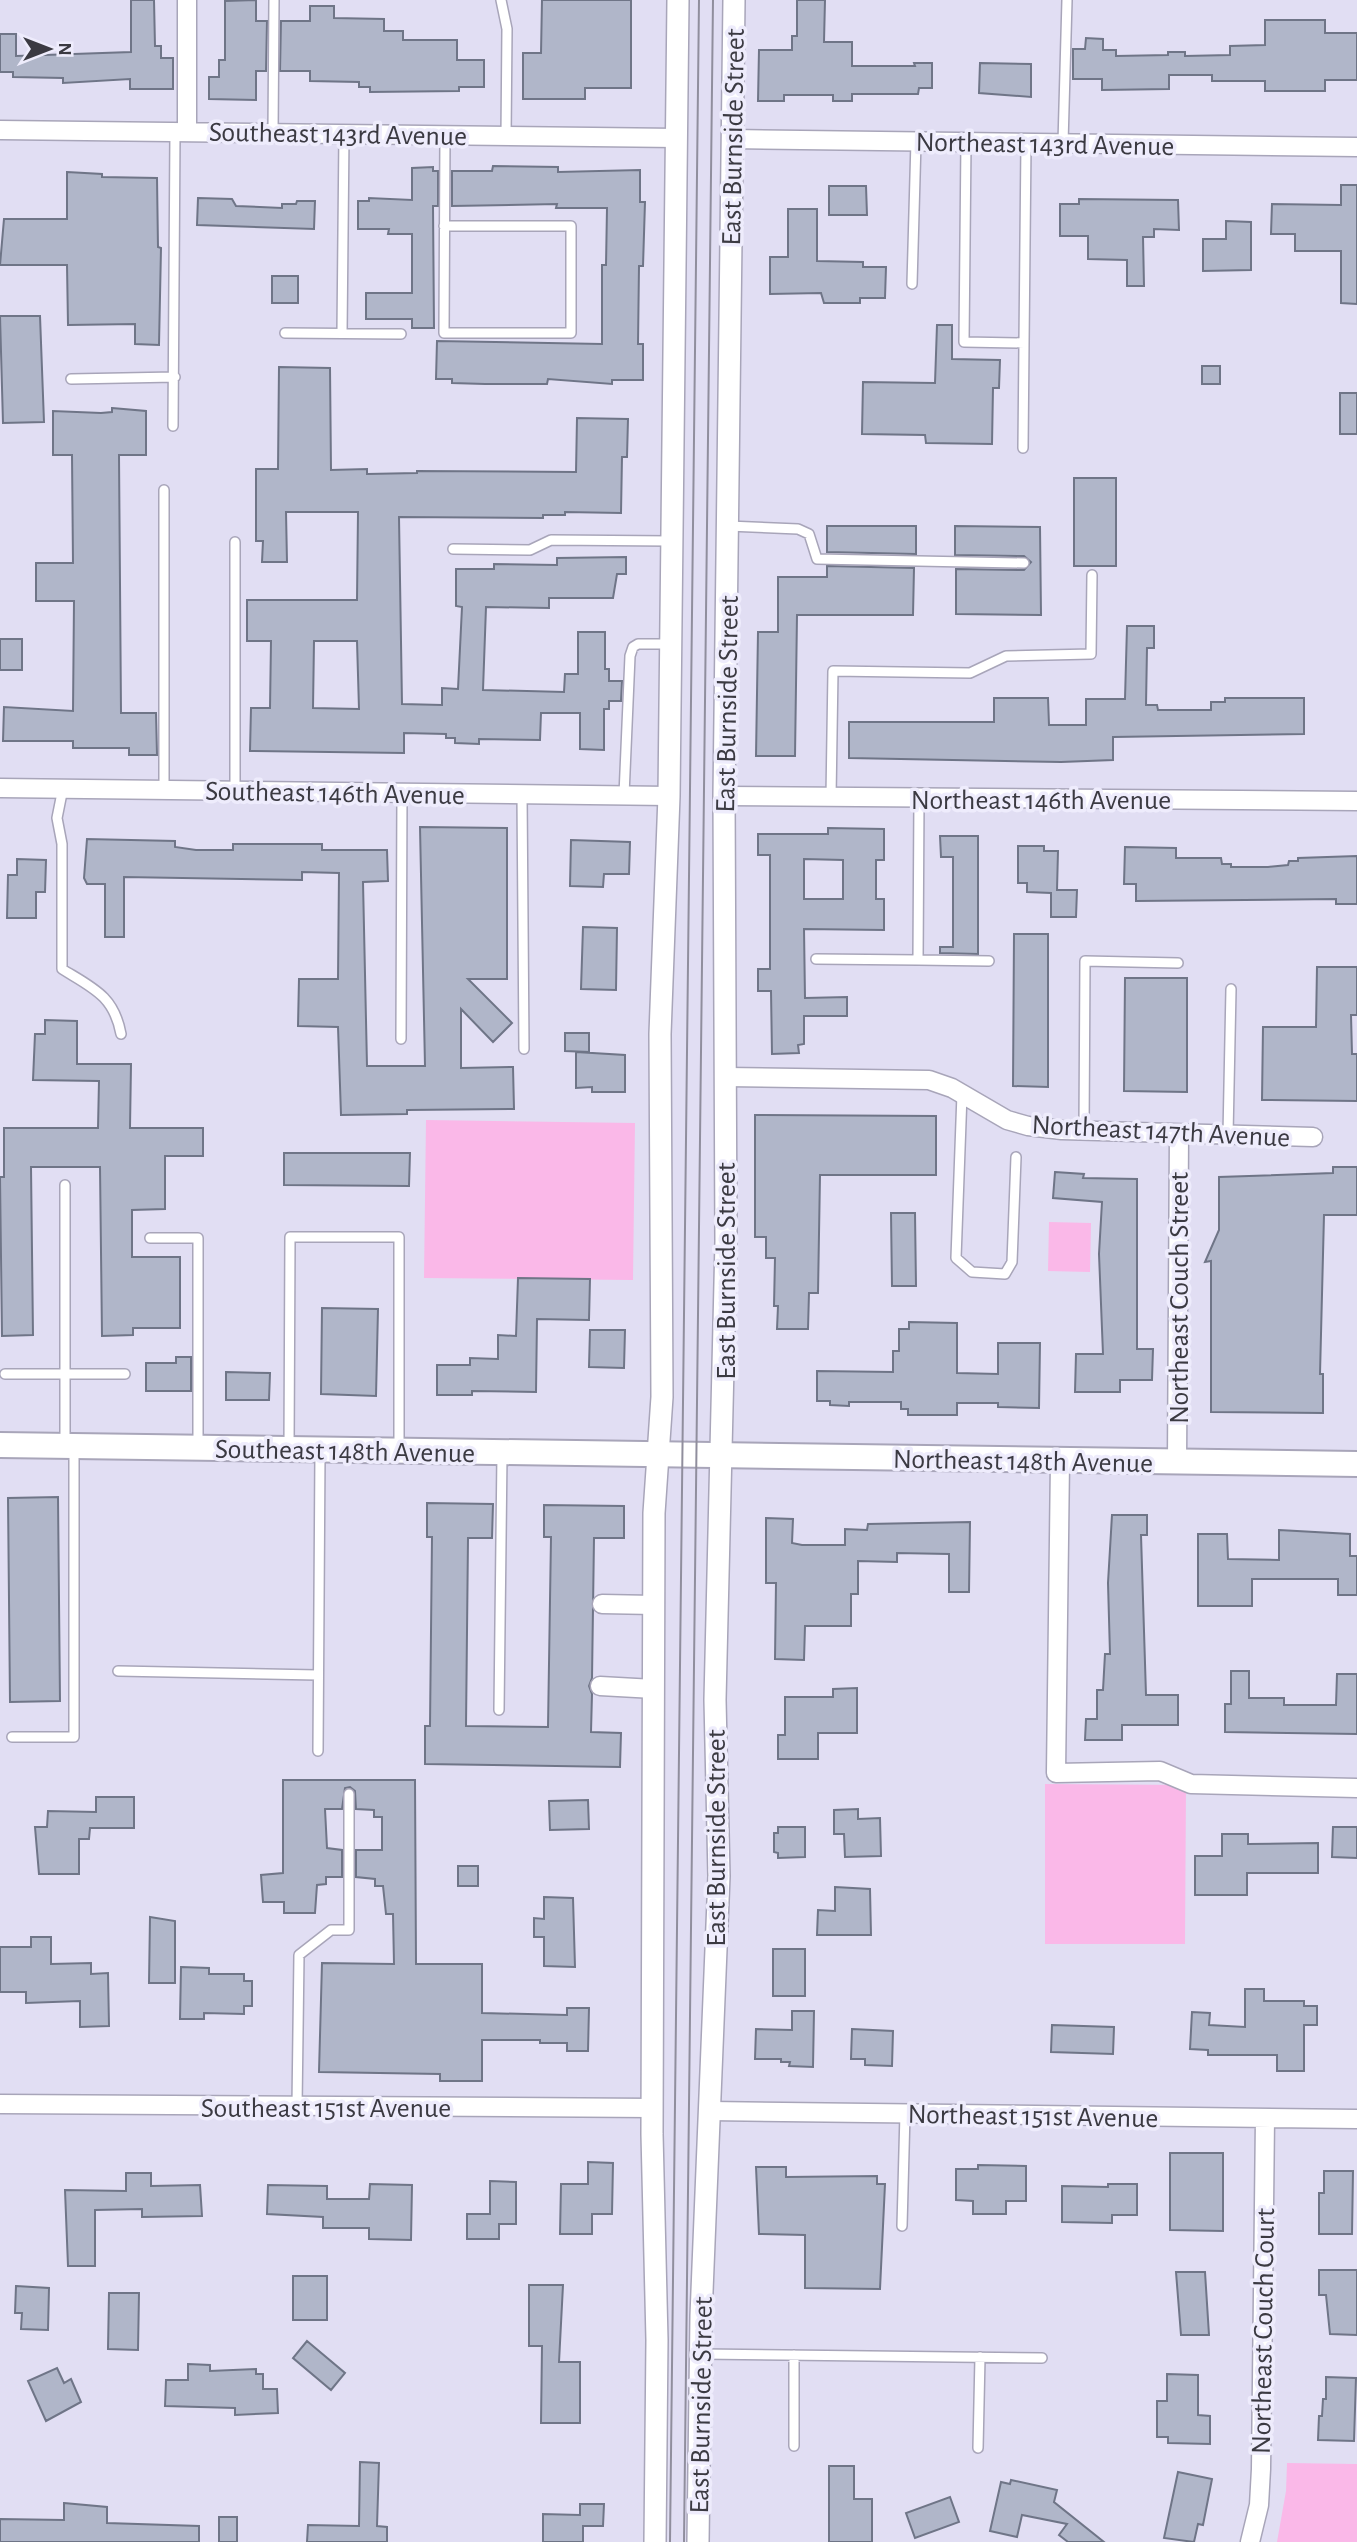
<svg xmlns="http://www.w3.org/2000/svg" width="1357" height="2542" viewBox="0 0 1357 2542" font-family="'Alegreya Sans',sans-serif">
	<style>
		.green { fill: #fab8e8 }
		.building { fill: #b0b6c9; stroke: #6f7587; stroke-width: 2; fill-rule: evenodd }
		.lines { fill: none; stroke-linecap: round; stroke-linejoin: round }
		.service-casing { stroke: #a8a5b9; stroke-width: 12 }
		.minor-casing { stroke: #a8a5b9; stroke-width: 21 }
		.tertiary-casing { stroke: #a8a5b9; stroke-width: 24 }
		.secondary-casing { stroke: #a8a5b9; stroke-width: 28 }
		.service { stroke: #fff; stroke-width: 9 }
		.minor { stroke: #fff; stroke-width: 18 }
		.tertiary { stroke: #fff; stroke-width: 21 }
		.secondary { stroke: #fff; stroke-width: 24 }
		.tram { stroke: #908e9d; stroke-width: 2 }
		.labels { text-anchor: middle; stroke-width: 7; stroke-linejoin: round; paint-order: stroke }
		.street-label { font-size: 28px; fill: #3b3a42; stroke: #eeecfc }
	</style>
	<rect width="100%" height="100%" fill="#e1def3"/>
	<path class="green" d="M426 1120 635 1123 633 1280 424 1278Z
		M1049 1222 1091 1223 1090 1272 1048 1271Z
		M1045 1784 1186 1785 1185 1944H1045Z
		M1287 2463 1357 2464V2542H1277L1286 2491Z"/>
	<path class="building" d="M131 0H154L155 46H161V58H173V89H130V79L63 83V78L13 77V72H0V34H16V56L131 52Z
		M256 0V21H267L266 71H256V100L209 99V77H219V60H225V1Z
		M542 0H631V88H585V99H523V53H541Z
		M797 0H825L824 42H852V66H915L914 63H932V88H919L918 94H852V101H833V95H784V101H758L759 50H792V36H797Z
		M310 6H334V18L384 19V31H403V40H457V60H484V87H459V91L370 92V87H359V82L310 81V71H280L281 21H310Z
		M1265 20H1325V33H1357V80H1325V91H1265V81H1212V75H1169V89L1102 90V79H1073V49H1085L1086 38 1103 39V50H1116V56L1168 55V52H1185V56L1230 55V46L1265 45Z
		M980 63 1031 64V97L979 93Z
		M493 166 558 167V172L640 170V202H645L643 266H639L638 344H643V380H612V384L548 379 547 384H485L452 383V379H436L437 341 602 344V265H606L607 208H556L557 204 452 206V171H492Z
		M433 167V171H438V206H433L434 328H412V319H366V293H412V234H388L389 229H358V201H369V198L412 200V168Z
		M67 172 102 174V177L157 178 158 247 161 248 159 345 135 344V324L68 325 67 265H0L4 219H67Z
		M1341 185H1357V304L1341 303V251H1295V234H1271L1272 204 1341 205Z
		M829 186H866L867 215H829Z
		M198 198 232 199 236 206 282 208V204H296L297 201H315L314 229 197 225Z
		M1079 199 1178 200 1179 230 1154 229V237H1143L1144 286H1127V260L1088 259V236H1060V204H1079Z
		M788 209H817V261L863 262V267H886L885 298H860V303H824L821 293 770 294V257H788Z
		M1226 221 1251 222V270L1203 271V239H1226Z
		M272 276H298V303H272Z
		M0 316H40L44 422 3 423Z
		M937 325H952V359L1000 360 999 388H993L992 444 926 443 925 435 862 434 863 382 935 383Z
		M1202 366H1220V384H1202Z
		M279 367 330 368 331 470 367 469V474L417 473V471L576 472 577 418 628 419 627 457H622L621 513 565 512V515H543V518L399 517 402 704 442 705V688L458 689 462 607 456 606V569H494V564L557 565V558L626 557V574H617L613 598H549V608L486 607 483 690 564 692 565 674H578V632H605V669H609V681H622L621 701H609V709H604V750L580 749V713H541L540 740 479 739V744L455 743V738H446V734L404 733V753L250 751 251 708H270L271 641H247V600H357L358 512H286L287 562H262L263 541H256V469H278ZM314 641H357L359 709 313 708Z
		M1340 393H1357V434H1340Z
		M112 408 146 411V455H119L121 713H156L157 755H129V748H73V741H3L4 707 73 711 74 601H36V563H73L72 455H53V411L101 413 112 412Z
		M1074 478H1116V566H1074Z
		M827 526H916V554L827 552Z
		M955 526 1040 527 1041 615 956 614V569L1024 570 1031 562 1024 556 955 555Z
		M827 566 914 568 913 615H797L795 756H756L758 632H778V577H827Z
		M1127 626H1154V648H1147L1146 705H1157L1158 710H1211V702H1225V698H1304V734L1113 737V760L1061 762 849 758V722H994V698H1048L1049 725H1086V699H1125Z
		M0 639H22V670H0Z
		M420 827 507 828V979H468L512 1023 493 1042 461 1009V1068L513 1067 514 1109 407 1110V1114L341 1115 338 1027 298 1026 299 979H338L339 873 302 872V880L124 877V937H105V884H87L84 878 87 839 175 841V847L196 850H233V844H322V850H387L388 881 363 882 367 1066H425Z
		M828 828 884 829V860H876V899H884V930L804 929 805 998 847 997V1016H804V1044L798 1045 799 1053 772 1054 771 991H758V969H770V855H758V834H828ZM804 859 843 860V899H804Z
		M940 836H978V954L940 953V947H953V857H941Z
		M571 840 630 842 629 874H604L603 887 570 886Z
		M1018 846H1044V851H1058L1057 890H1077L1076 917H1051V893L1027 892V883H1018Z
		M1125 847 1176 848V858H1221L1222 864H1231V867H1268L1288 865 1289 861H1298V858L1357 856V904H1336V899L1136 901V884H1124Z
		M17 859 46 860 45 892H36V918H7L8 875H17Z
		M583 927 617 928 616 990 581 989Z
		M1014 934H1048V1087L1013 1086Z
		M1317 967H1357V1015H1351L1352 1054H1357V1101L1262 1100 1263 1027H1316Z
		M1125 978H1187V1092L1124 1091Z
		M45 1020 77 1021V1064H131L130 1128H203V1156H165V1209L132 1210V1257H180V1328H133V1335L102 1336 100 1167H31L33 1335 2 1336 0 1177H4V1128H98L99 1081 33 1080 35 1034H45Z
		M565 1033H589V1052L565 1051Z
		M576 1052 625 1055V1092H592V1087L576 1088Z
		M755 1115 936 1116V1175H820L818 1293H809L808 1329H777L778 1306H774L775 1258H766V1237H755Z
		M284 1153H410L409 1186 284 1185Z
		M1333 1167H1357V1215H1324L1320 1374H1323V1413L1211 1412V1261L1205 1262 1219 1230V1177L1333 1173Z
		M1055 1172 1084 1174 1083 1178 1137 1179V1349H1153L1152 1380H1120V1392H1075L1076 1354H1103L1099 1254 1102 1202 1053 1198Z
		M891 1213H915L916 1286H892Z
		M518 1278 590 1279 589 1320 537 1319 536 1392 472 1391V1395H437V1365H470V1358L498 1359V1335L516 1336Z
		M322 1308 378 1309 376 1396 321 1394Z
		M909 1322 957 1323V1373L998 1374V1343H1040L1039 1408 998 1407V1403H957V1415H908V1409H901V1402H849V1406L830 1405V1401H817V1371L893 1372V1351H899V1329H909Z
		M590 1330H625L624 1368 589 1367Z
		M176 1357H191V1391H146V1363H176Z
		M226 1372 270 1373 269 1400H226Z
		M58 1497 60 1701 10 1702 8 1498Z
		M427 1503 493 1504 492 1538H468L466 1726 548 1727 551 1537H544V1505L624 1506V1538H594L592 1678 589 1686 592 1694 591 1732 621 1733 620 1767 425 1764V1726H430L432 1537H427Z
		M1112 1515H1147V1535H1141L1146 1695H1178V1725H1122V1740H1085L1086 1719H1097V1690H1103L1105 1654H1110L1108 1583Z
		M766 1518 793 1519 792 1543 802 1545H845V1529L867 1530 868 1524 970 1522 969 1592H949V1554L897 1553V1562L858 1561V1594H851V1626H805L804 1660 775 1659 776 1583H766Z
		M1279 1530 1350 1534V1556H1357V1595H1338V1579H1252V1606H1198V1534H1227L1228 1559 1279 1560Z
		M1231 1671H1249V1698H1284V1705H1336L1337 1674H1357V1734L1225 1732V1704H1231Z
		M857 1688V1733H818V1759H778V1735H785V1697H833V1689Z
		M283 1780H415L416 1964H482V2013L567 2015V2008H589L588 2051H567V2043H540V2040H482V2081H440V2074L319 2072 322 1963 394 1964 393 1914H386L383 1886H375V1879L356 1877V1850H382V1817H374V1810L356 1809 355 1791 350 1787 345 1788 342 1809H325L327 1848 342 1850V1877H326V1884L317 1885 315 1913H284V1902H263L261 1875 283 1873Z
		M96 1797H134V1828H90L89 1839H79V1874H39L35 1827H47L48 1811 96 1812Z
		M588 1800 589 1829 550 1830 549 1801Z
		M858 1809V1819L880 1818 881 1856 845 1857 844 1834H834V1810Z
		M778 1827H805V1857L778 1858V1853L774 1852V1833H778Z
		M1333 1827H1357V1858L1332 1857Z
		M1222 1834H1248V1844L1318 1843V1873H1247V1895H1195V1856H1222Z
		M458 1866H478V1886H458Z
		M835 1887 870 1889 871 1935H817L818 1910 835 1911Z
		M544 1897 573 1898 575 1967 544 1966V1937H534V1918L544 1919Z
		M150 1917 175 1921V1983H149Z
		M31 1937H51V1964L91 1963V1974L108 1973 109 2026 80 2027V2001L26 2003V1992H0V1947H31Z
		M773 1949H805V1996H773Z
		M181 1967 209 1968V1974H244V1981H252V2006H244V2014L204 2013V2019H180Z
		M1245 1989H1264V2001H1304V2006H1317V2025H1304V2071H1277V2055H1208V2050L1190 2049 1192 2012 1210 2013 1209 2025 1245 2027Z
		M792 2011H814L813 2067 789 2066 790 2062H781V2059H755L756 2029 792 2030Z
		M1052 2025 1114 2027 1113 2054 1051 2052Z
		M852 2029 893 2031 892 2066 865 2065V2059H851Z
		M1170 2153H1223V2231L1170 2230Z
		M588 2162 613 2163 612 2214H592V2234H560L561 2184H588Z
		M978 2165 1026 2166V2201H1006V2214H973V2201L956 2200V2169H978Z
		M756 2167H786V2177L877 2176V2184H885L880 2289 805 2288V2235L759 2234Z
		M1324 2171H1353L1352 2234H1319V2193H1324Z
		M126 2173H151V2186L200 2185 202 2216 142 2217V2209L95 2210V2266H68L65 2190 126 2191Z
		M490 2181 516 2182V2224H499V2239H467V2214H490Z
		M370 2184 412 2185 411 2240 369 2239V2228H323V2217L267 2214 268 2185 327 2186V2199H369Z
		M1108 2184H1137V2215H1112V2223L1062 2222V2186L1108 2187Z
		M1319 2270H1357V2335L1330 2334 1326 2295H1319Z
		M1176 2272H1205L1209 2335H1181Z
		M293 2276H327V2320H293Z
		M529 2285H563L559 2362H580V2423H541L542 2346H529Z
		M16 2286 49 2288 48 2330 21 2329 22 2313H15Z
		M109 2293H139L138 2350 108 2349Z
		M307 2341 345 2373 331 2390 293 2358Z
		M188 2364 210 2365V2371L256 2369V2374H263V2389H277L278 2413 235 2415V2408L165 2406 166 2380H188Z
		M57 2368 64 2383 71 2379 81 2402 46 2421 28 2381Z
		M1167 2374 1198 2375V2415L1210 2416V2444L1168 2443V2437H1157V2401H1167Z
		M1326 2377 1356 2378 1354 2441 1318 2440 1319 2416H1322L1323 2399H1326Z
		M360 2462 379 2463 377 2526 387 2527V2542H307L308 2525 359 2526Z
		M829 2466H854V2499H872V2542H829Z
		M1178 2472 1212 2479 1203 2525 1198 2524 1194 2542 1164 2538Z
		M1011 2480 1057 2490 1054 2502 1104 2542H1068L1059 2535 1067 2524 1022 2515 1017 2537 990 2531 1001 2482 1010 2484Z
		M950 2497 959 2522 915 2538 906 2513Z
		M64 2503 107 2507V2523L199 2526V2542H0V2519L64 2520Z
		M580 2504H604L603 2526H583V2542H543V2514L580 2515Z
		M219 2517H237V2542H219Z"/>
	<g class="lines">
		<defs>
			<path id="service" d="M501 0 507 29 506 136
				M273 133 274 0
				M966 142 964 342 1024 343 1026 143
				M1063 143 1067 0
				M444 226H571V333H444L445 135
				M912 284 916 141
				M285 333 401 334
				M342 333 344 134
				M71 379 175 377
				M173 426 175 132
				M1023 448 1024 343
				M164 490V790
				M728 526 798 529 809 534 817 559 1024 563
				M235 542V790
				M453 549 530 550 551 540 670 541
				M63 788 57 818 62 844V969C93 988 114 996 121 1034
				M522 794 524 1049
				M624 795 630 656 633 647 638 644H670
				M831 797 833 671 970 673 1006 656 1091 654 1092 575
				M816 959 918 960 919 798
				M918 960 989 961
				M401 1039 402 792
				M962 1094 956 1258 972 1272 1005 1274 1012 1262 1016 1157
				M1084 1131 1085 961 1178 963
				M1228 1135 1231 989
				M65 1185V1445
				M150 1238H198V1444
				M5 1374H125
				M289 1449 290 1237H399V1449
				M118 1671 317 1675
				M499 1710 502 1454
				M12 1737H74V1448
				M318 1751 320 1452
				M297 2106 299 1955 331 1930H349V1794
				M902 2226 905 2113
				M702 2354 1042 2358
				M794 2355V2446
				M978 2448 980 2357"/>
			<path id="minor" d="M187 0V132
				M0 130 677 138
				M732 139 1357 147
				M0 788 669 796
				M724 796 1357 801
				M726 1077 929 1080 952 1088 1007 1120 1028 1126 1062 1130 1313 1137
				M1060 1461 1056 1773 1160 1771 1191 1784 1357 1788
				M1177 1462 1179 1134
				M602 1604 654 1605
				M600 1686 654 1689
				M0 2104 653 2108
				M710 2111 1357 2119
				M1250 2542 1259 2505 1261 2469 1265 2118"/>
			<path id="tertiary" d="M655 2542 657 2340 652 2134 654 1513 662 1397 660 1034 669 796 678 0
				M698 2542 701 2316 719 1876 715 1700 726 1241 724 796 734 0"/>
			<path id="secondary" d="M0 1445 1357 1464"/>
		</defs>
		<use href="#service" class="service-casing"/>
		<use href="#minor" class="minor-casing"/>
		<use href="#tertiary" class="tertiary-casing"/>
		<use href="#secondary" class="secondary-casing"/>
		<use href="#service" class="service"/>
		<use href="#minor" class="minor"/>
		<use href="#tertiary" class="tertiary"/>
		<use href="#secondary" class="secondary"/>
		<path class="tram" d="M670 2542 699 0
			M684 2542 713 0"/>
	</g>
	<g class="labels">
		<g class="street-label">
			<text transform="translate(338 133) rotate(1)" y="10">Southeast 143rd Avenue</text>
			<text transform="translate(732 137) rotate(-89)" y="10">East Burnside Street</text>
			<text transform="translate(1045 143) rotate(1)" y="10">Northeast 143rd Avenue</text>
			<text transform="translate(726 704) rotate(-89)" y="10">East Burnside Street</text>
			<text transform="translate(335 792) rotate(1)" y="10">Southeast 146th Avenue</text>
			<text x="1041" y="809">Northeast 146th Avenue</text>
			<text transform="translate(1161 1130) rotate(3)" y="10">Northeast 147th Avenue</text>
			<text transform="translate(725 1271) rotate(-90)" y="10">East Burnside Street</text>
			<text transform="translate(1178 1298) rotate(-90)" y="10">Northeast Couch Street</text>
			<text transform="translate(345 1450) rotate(1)" y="10">Southeast 148th Avenue</text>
			<text transform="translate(1023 1460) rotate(1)" y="10">Northeast 148th Avenue</text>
			<text transform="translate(715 1838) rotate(-90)" y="10">East Burnside Street</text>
			<text x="326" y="2117">Southeast 151st Avenue</text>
			<text transform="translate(1033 2115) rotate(1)" y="10">Northeast 151st Avenue</text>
			<text transform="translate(1262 2331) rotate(-89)" y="10">Northeast Couch Court</text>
			<text transform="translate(700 2405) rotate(-89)" y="10">East Burnside Street</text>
		</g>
	</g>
	<g transform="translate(49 49) rotate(90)" stroke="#eeecfc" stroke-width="5" paint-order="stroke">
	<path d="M0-5L12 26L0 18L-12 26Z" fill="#3b3a42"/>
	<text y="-10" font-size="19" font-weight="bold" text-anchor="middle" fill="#3b3a42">N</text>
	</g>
</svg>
